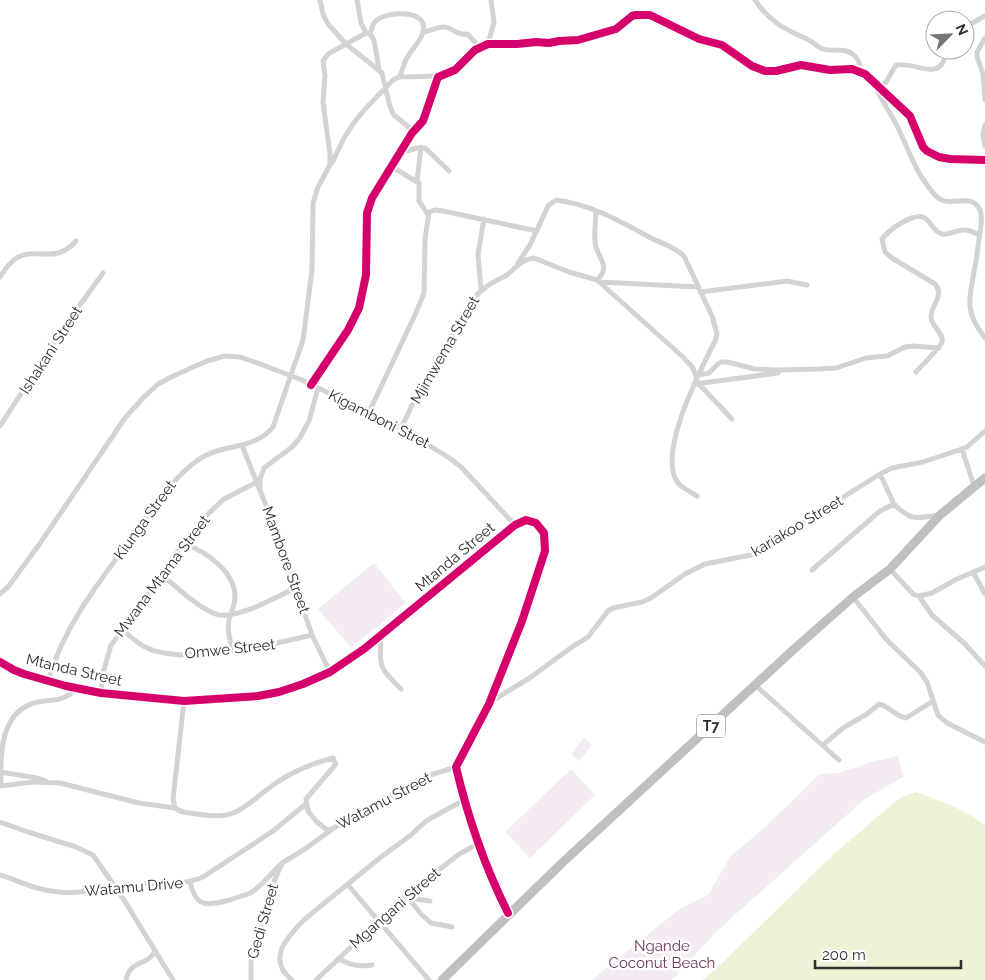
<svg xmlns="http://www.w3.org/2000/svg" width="985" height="980" viewBox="0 0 985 980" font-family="Raleway,sans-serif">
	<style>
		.green { fill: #f5ebf2 }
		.water { fill: #ecf3d6 }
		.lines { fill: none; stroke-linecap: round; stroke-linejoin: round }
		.street { stroke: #d3d3d3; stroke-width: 5 }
		.highway { stroke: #c0c0c0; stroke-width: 9 }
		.cycleway-casing { stroke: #fff; stroke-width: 11 }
		.cycleway { stroke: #d6006c; stroke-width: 8 }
		.labels { text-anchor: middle; stroke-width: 5; stroke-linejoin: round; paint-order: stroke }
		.shield { fill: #fff; stroke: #6d6d6d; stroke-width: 1 }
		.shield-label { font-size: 14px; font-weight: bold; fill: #2e2e2e }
		.street-label { font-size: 15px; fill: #2e2e2e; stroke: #fff }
		.park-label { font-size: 15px; fill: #6e3858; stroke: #fff }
	</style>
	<rect width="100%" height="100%" fill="#fff"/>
	<path class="green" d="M374 563 406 603 351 648 318 609Z
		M584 737 592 745 579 761 571 754Z
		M898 756 903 777 865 799 831 829 717 931 672 980H592L679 909 708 895 730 857 766 826 820 774 839 773 871 762Z
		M571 769 595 795 530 858 505 832Z"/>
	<path class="water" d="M916 792C937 800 968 810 985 826V980H703L719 966 834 854 901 797Z"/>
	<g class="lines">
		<path class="street" d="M320 0 323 14 328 24 346 44 382 73 389 103 393 114 413 131
			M357 0 361 23 366 33
			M755 0C770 22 784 29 807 39 812 41 817 47 823 49 831 52 841 48 849 52 857 56 861 63 859 71
			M965 27 985 16
			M423 32C430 31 437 27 444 27 453 28 458 36 467 34L480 47
			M370 34C372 29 372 23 377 20 388 11 429 9 423 32 421 41 411 50 407 58 403 64 403 71 399 77
			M985 38 977 52V57L983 74 985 100
			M488 44 494 22 491 0
			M874 84C880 98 889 110 896 124 909 149 916 176 937 197 949 209 972 191 980 210 983 217 981 226 980 233 978 244 977 256 975 267 969 298 964 312 985 338
			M879 88 886 82 896 65C917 61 941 85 947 50
			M985 125 983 134 985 146
			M400 153 417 148H425L449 171
			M332 163 344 138 353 124 365 109 393 80 399 77 440 76
			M392 167 419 183V201L428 215
			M417 181 421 147
			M596 211C596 221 594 230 595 240 595 257 613 265 597 280
			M518 263 530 245 548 206 556 200C591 204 623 223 653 239 664 244 676 248 684 256L712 316 717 334 715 341C701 369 656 454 678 483 682 488 691 492 697 496
			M0 277C4 271 9 263 15 259 36 245 54 266 76 241
			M599 282 698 287
			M481 289 478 254 484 219
			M700 292 787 281 807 285
			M916 372C922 365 940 348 942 342 944 332 931 327 931 317 931 305 945 295 935 284L892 258 885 252 882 239C889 230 914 211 925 218 931 222 934 232 942 234 949 236 957 229 965 230 970 230 975 233 979 235
			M698 375 709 373 719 363 722 362H727L755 369 777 370 817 369 836 368 866 358 887 356 905 347 913 346 939 348
			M698 383 732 419
			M695 384 778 373
			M311 385 348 330 359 308 366 275 367 213 372 198 412 133 423 121 438 77 455 70 475 50 488 44H517L536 42 549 43 559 41 578 40 616 29 632 16 636 15H650L699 39 722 45 752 66 765 71H776L801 65 830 70 852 69 865 74 910 116 923 147 927 151 939 157 950 159 985 160
			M369 412 415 315 424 293 425 239 429 212 435 210 443 211 537 231
			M0 426 69 320 103 273
			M401 428 417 395 473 299C482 288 492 283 505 276 516 269 519 260 534 258L569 272 597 280 683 357 693 368 697 379
			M243 448 277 533 312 635 330 672
			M962 449 974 486
			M880 474 894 504
			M260 488V479L264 468 292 447 299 439 309 421 318 388
			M183 543C204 551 235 570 235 597 235 605 231 612 229 620 227 631 230 640 233 651
			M890 569 913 594 919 596 932 593 957 579 985 567
			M812 570 880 511 894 504C912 522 916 518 940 515
			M973 572 985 594
			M161 574C174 585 203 612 219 615 240 618 276 597 296 588
			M0 594 8 587 41 542 125 418 143 398 158 384 171 377 207 361 225 356 240 357 255 362 302 380 401 428 451 459 462 468 515 525
			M919 596 932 615 965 644 985 666
			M853 597 886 639 921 673 927 682 938 715 947 723 985 742
			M123 630C143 649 153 653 181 655L255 648 312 635
			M381 636C380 668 378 666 401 689
			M0 662 14 670 24 674 66 686 101 693 184 701 258 696 279 692 303 684 330 672 364 649 515 525 526 520 536 523 544 533 545 551 522 621 489 704 456 767C468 818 485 867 508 913
			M48 681C64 625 100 581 134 535 154 508 171 479 198 460 221 443 254 451 273 427L303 340 312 270 313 203 318 187 330 165V154L323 102 325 76 323 61 328 54 366 33 370 34 374 40 379 69
			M755 685 839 760
			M101 693 103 673 111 645 123 630 184 542 206 516 224 499 257 482
			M184 701 173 799 175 808C181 813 189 813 197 814 239 822 245 804 276 783 292 772 314 763 333 758L336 764 306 799 308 811 316 821 327 830 332 829 424 777 456 767
			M489 703 531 677 572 647 588 637 608 611 613 608 642 602 651 598 685 574 705 564 751 555 880 474 892 468 923 462 962 449 967 447 985 431
			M823 745 843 728 867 714 879 704C889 706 895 716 906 718L933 701
			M0 772 37 778 46 781
			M0 786 34 782 60 783 139 803 175 808
			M1 786C0 754 0 710 38 702 56 699 63 702 77 688
			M0 822 28 832 76 847 93 855 124 900 173 980
			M0 875C20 881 38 891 59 892 86 895 112 885 139 884 161 882 182 886 203 877L273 831 306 804
			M190 882C196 908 207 906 230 900 237 897 245 896 252 892 260 887 272 873 280 865
			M348 885 429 980
			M406 895 421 914 431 923 452 927
			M408 898 430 901
			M339 958C349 966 360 967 372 965
			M126 980C130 959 147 967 155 951
			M251 980V957L254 943 261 925 269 893 282 863 305 849 331 830
			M292 980C266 959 287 937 305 919L381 857 411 835 426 821 464 800
			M316 980 406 895 458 855 479 843"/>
		<path class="highway" d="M442 980 562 863 793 650 853 597 890 569 940 515 985 478"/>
		<defs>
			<path id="cycleway" d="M311 385 348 330 359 308 366 275 367 213 372 198 412 133 423 121 438 77 455 70 475 50 488 44H517L536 42 549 43 559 41 578 40 616 29 632 16 636 15H650L699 39 722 45 752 66 765 71H776L801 65 830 70 852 69 865 74 910 116 923 147 927 151 939 157 950 159 985 160
				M0 662 14 670 24 674 66 686 101 693 184 701 258 696 279 692 303 684 330 672 364 649 515 525 526 520 536 523 544 533 545 551 522 621 489 704 456 767C468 818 485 867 508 913"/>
		</defs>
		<use href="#cycleway" class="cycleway-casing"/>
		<use href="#cycleway" class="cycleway"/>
	</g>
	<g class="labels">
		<rect class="shield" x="697" y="714.5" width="28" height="23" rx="4"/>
		<g class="shield-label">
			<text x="711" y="731">T7</text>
		</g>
		<g class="street-label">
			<text transform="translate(51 350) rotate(-57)" y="5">Ishakani Street</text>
			<text transform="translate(445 350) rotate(-60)" y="5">Mjimwema Street</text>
			<text transform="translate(379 419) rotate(27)" y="5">Kigamboni Stret</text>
			<text transform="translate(145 520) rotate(-54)" y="5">Kiunga Street</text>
			<text transform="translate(797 526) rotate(-31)" y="5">kariakoo Street</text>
			<text transform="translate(455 557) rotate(-40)" y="5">Mtanda Street</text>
			<text transform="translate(286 560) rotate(70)" y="5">Mambore Street</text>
			<text transform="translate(162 576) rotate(-53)" y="5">Mwana Mtama Street</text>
			<text transform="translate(230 649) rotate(-6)" y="5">Omwe Street</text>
			<text transform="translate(74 670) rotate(13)" y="5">Mtanda Street</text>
			<text transform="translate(384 801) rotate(-28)" y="5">Watamu Street</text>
			<text transform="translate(134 887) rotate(-5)" y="5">Watamu Drive</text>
			<text transform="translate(395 908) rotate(-41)" y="5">Mgangani Street</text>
			<text transform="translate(263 921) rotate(-74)" y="5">Gedi Street</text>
		</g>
		<g class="park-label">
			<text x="662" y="951">Ngande<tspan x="662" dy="17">Coconut Beach</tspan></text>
		</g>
	</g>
	<g transform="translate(950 35) rotate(66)"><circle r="24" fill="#ffffff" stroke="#ababab"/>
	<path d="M0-4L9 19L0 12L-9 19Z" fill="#777777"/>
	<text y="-8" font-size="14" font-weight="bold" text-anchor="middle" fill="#2e2e2e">N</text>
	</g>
	<path d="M815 960v8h146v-8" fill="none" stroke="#2e2e2e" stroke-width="2.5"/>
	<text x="822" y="960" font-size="15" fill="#2e2e2e" stroke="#ffffff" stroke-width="4" paint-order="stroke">200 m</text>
</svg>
